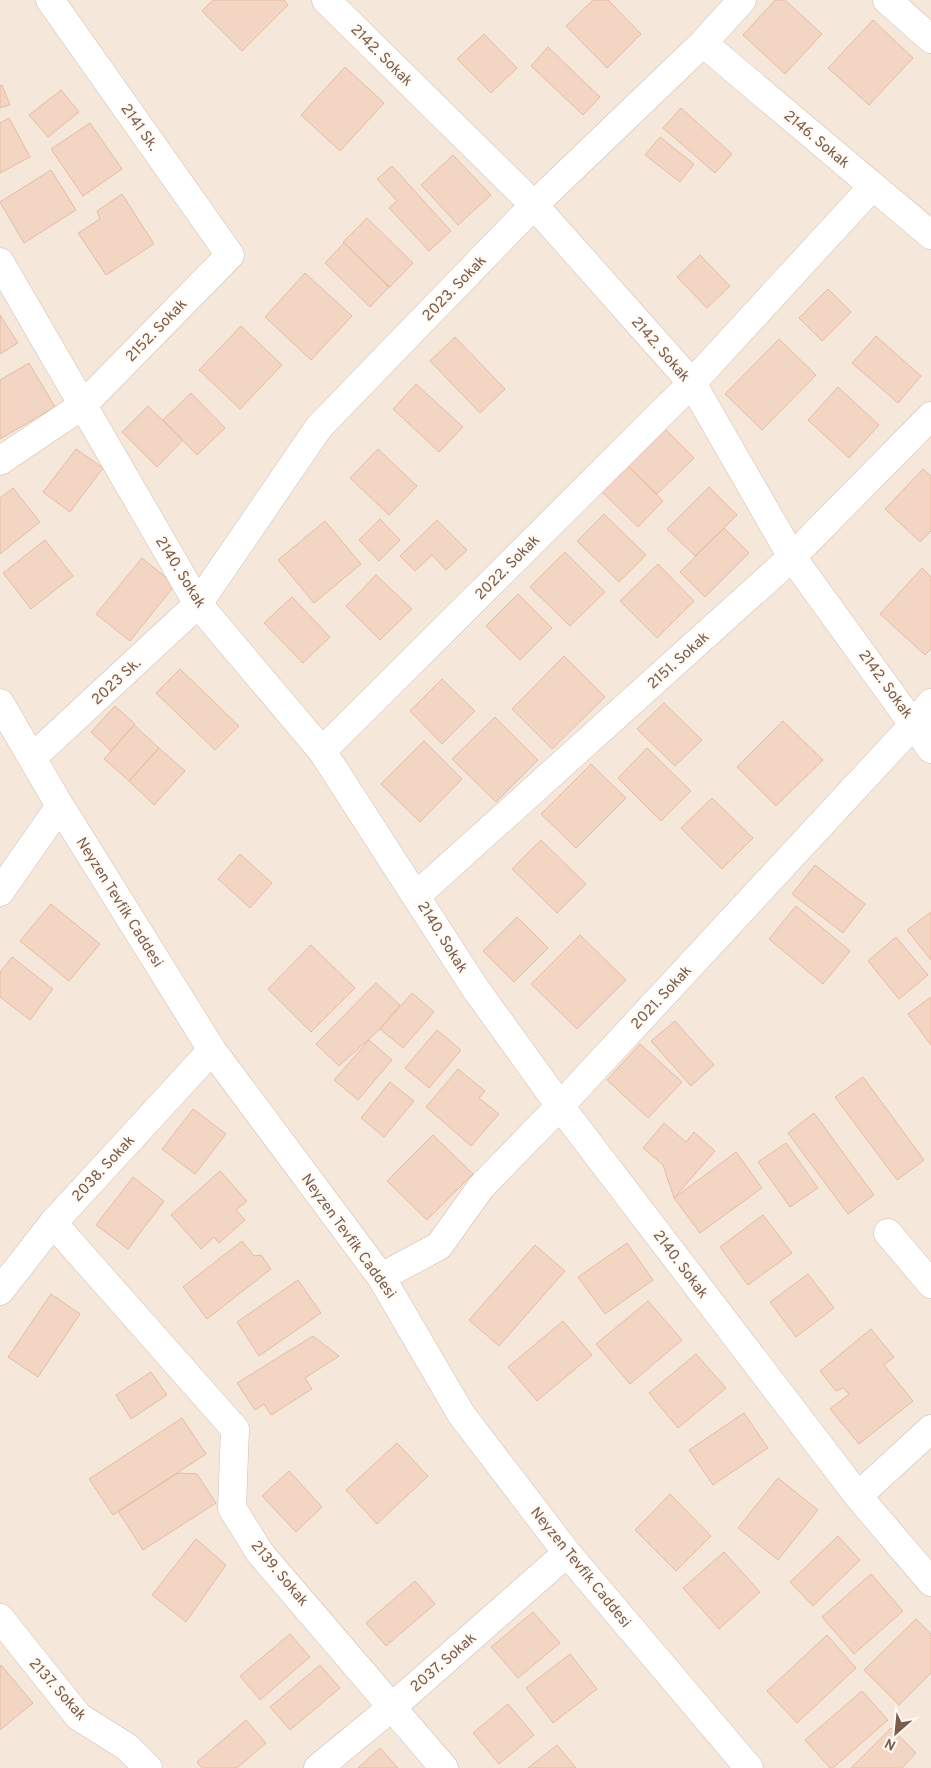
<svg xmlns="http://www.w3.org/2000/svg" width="931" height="1768" viewBox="0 0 931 1768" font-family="Overpass,sans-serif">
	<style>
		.residential { fill: #f5e8da }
		.building { fill: #f3d5c3; stroke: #e6bba3 }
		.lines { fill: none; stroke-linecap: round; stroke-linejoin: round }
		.minor-casing { stroke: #d1beb0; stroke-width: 29 }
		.minor { stroke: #fff; stroke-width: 28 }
		.labels { text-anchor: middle; stroke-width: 4.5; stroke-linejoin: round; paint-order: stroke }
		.street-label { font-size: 15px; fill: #7a5c4d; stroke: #fffaf3 }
	</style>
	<rect width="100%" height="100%" fill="#fdf6ec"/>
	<path class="residential" d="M0 0H931V1768H0Z"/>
	<path class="building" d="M213 0H284L288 5 242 51 202 11Z
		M593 0H608L641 34 607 68 566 26Z
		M775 0H785L822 34 785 74 743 35Z
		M873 20 913 58 869 105 828 68Z
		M484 34 517 68 491 93 457 59Z
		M548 47 600 97 583 115 531 66Z
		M345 67 384 103 340 151 301 115Z
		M2 85 10 105 0 108V86Z
		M61 90 79 112 48 137 29 115Z
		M681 108 732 154 715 173 663 128Z
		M9 118 30 157 0 173V123Z
		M90 123 122 169 83 196 51 149Z
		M660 137 694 164 680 182 645 155Z
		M453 155 491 195 458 225 421 185Z
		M392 166 451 231 429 251 389 208 397 201 377 179Z
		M51 170 76 210 24 243 0 202Z
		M122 194 154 244 106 275 78 233 100 219 97 211Z
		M367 218 413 263 390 287 343 242Z
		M344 243 389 287 370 307 325 263Z
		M700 255 730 286 707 308 677 277Z
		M305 273 352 316 311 360 265 317Z
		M828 289 851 312 822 341 799 318Z
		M0 315 18 343 0 354Z
		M241 326 282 365 240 409 199 370Z
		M876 336 921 376 898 403 852 363Z
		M455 337 505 389 480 413 430 361Z
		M779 339 816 375 762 430 725 394Z
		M29 363 55 407 0 439V380Z
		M416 384 463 427 439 452 393 409Z
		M838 387 879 425 849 458 808 420Z
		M191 393 225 428 197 455 163 420Z
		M148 406 183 440 157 467 122 432Z
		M665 429 694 458 657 494 628 466Z
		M76 449 103 468 70 512 43 492Z
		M378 449 417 486 389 515 350 478Z
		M628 466 663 501 638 527 602 492Z
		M923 469 931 476V531L920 542 885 509Z
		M709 487 737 515 695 556 667 529Z
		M13 488 40 522 0 554V498Z
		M604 514 646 555 619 582 577 541Z
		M380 519 400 540 379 561 359 540Z
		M437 520 467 550 446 570 432 555 415 571 400 556Z
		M325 521 361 564 314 603 278 560Z
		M724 528 749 553 705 597 680 572Z
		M45 540 73 576 31 609 3 573Z
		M565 552 605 592 570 626 530 587Z
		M142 558 175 585 130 641 96 614Z
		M658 564 694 601 657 638 620 601Z
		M922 568 931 577V649L925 655 880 614Z
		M376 575 412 609 380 640 346 606Z
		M518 594 552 628 520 660 486 626Z
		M292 597 330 637 303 663 264 623Z
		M564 656 605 697 552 749 512 709Z
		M180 669 239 726 215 750 156 693Z
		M442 679 475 711 442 744 410 711Z
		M664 703 702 740 675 766 637 729Z
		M115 706 135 724 111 751 91 732Z
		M495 717 538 760 496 802 452 759Z
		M783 721 823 760 776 806 737 767Z
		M134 725 159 748 129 781 104 759Z
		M424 741 462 779 420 822 381 784Z
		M159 748 185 771 154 805 129 781Z
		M647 748 691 791 661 821 618 778Z
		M591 764 626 798 576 848 541 814Z
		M712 798 753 838 722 869 681 828Z
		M541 840 586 884 557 913 512 869Z
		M240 854 272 883 250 908 218 879Z
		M815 865 865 904 843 933 792 894Z
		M51 904 100 944 69 981 20 941Z
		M796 906 850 951 823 984 769 939Z
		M931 912V960L907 930Z
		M517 917 548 948 514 982 483 951Z
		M580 935 626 980 577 1029 531 984Z
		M896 937 928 975 899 999 868 961Z
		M311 945 355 988 311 1032 268 989Z
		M12 957 53 989 30 1020 0 997V972Z
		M376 983 400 1005 380 1029 339 1066 316 1044Z
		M412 993 434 1012 403 1048 380 1029Z
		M931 997V1045L908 1014Z
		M675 1021 714 1065 691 1086 651 1041Z
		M437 1030 461 1050 429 1088 405 1068Z
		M369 1040 392 1060 358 1100 334 1080Z
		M640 1044 682 1082 648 1118 607 1080Z
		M458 1069 485 1091 479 1098 499 1114 471 1146 426 1107Z
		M863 1077 924 1160 897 1180 835 1097Z
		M390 1082 414 1101 384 1137 361 1118Z
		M193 1109 226 1134 195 1174 162 1149Z
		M814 1113 874 1195 848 1214 788 1133Z
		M664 1123 686 1142 694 1132 715 1151 674 1198 663 1165 643 1148Z
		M433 1135 473 1174 427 1220 387 1181Z
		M786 1143 818 1188 790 1207 758 1162Z
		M736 1152 762 1188 700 1233 674 1198Z
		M220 1171 247 1201 236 1210 245 1220 219 1243 214 1237 201 1249 171 1215Z
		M133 1177 164 1201 128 1249 96 1225Z
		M763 1215 792 1253 748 1285 720 1247Z
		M242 1241 254 1256 261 1255 271 1269 207 1319 183 1287Z
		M627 1243 653 1280 605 1314 578 1277Z
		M535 1245 565 1271 499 1346 469 1320Z
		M808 1274 834 1308 796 1337 770 1302Z
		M298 1280 321 1313 259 1356 237 1322Z
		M51 1294 80 1314 38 1377 8 1357Z
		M648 1301 682 1340 630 1384 596 1344Z
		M563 1321 592 1355 537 1401 508 1367Z
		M871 1329 894 1357 884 1365 913 1401 859 1444 830 1409 849 1394 843 1388 836 1391 820 1371Z
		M313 1336 339 1356 305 1378 312 1389 271 1415 264 1404 255 1410 237 1383Z
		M696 1354 726 1388 678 1428 649 1393Z
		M151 1372 167 1395 131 1419 116 1395Z
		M744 1413 768 1448 713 1485 689 1450Z
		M182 1418 206 1454 113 1515 89 1479Z
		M397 1443 428 1476 377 1524 346 1490Z
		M289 1471 322 1507 296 1532 262 1496Z
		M178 1473 197 1474 216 1503 143 1550 118 1511Z
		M778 1478 818 1510 778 1560 738 1528Z
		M670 1494 711 1536 676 1571 635 1530Z
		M838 1536 860 1560 813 1606 790 1582Z
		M196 1539 226 1565 186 1622 152 1595Z
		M724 1552 760 1592 719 1629 683 1588Z
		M871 1574 903 1611 854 1654 822 1617Z
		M415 1581 435 1604 386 1646 366 1623Z
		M533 1612 560 1643 518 1678 491 1647Z
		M916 1619 931 1634V1673L899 1705 864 1670Z
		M290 1634 310 1657 260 1700 240 1676Z
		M827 1635 856 1668 797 1723 767 1691Z
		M570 1654 597 1689 553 1723 526 1688Z
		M1 1665 33 1703 0 1730V1666Z
		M320 1665 340 1688 290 1730 270 1707Z
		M862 1691 888 1720 833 1768H830L805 1740Z
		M508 1704 534 1735 499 1764 473 1733Z
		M246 1720 266 1743 237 1768H202L197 1762Z
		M891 1728 916 1753 902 1768H851Z
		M557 1745 576 1768H528Z
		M380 1748 398 1768H358Z"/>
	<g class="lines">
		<defs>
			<path id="minor" d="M326 0 534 205 692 383 792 557 931 749
				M887 0 931 39
				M703 43 931 235
				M0 262 198 604 322 751 475 988 560 1106 858 1496 931 1582
				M0 461 83 405 230 255 50 0
				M0 703 60 806 212 1050 381 1277 461 1414 567 1553 749 1768
				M322 751 692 383 873 186
				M33 757 198 604 319 427 534 205 703 43 742 0
				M0 892 60 806
				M416 896 792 557 931 416
				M53 1223 235 1429 232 1508 260 1553 444 1768
				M888 1233 931 1284
				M381 1277 439 1246 481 1187 560 1106 914 724 931 703
				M0 1291 53 1223 212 1050
				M858 1496 931 1429
				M0 1618 79 1717 127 1747 148 1768
				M318 1768 392 1707 567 1553"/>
		</defs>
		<use href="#minor" class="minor-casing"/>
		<use href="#minor" class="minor"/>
	</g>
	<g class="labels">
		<g class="street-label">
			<text transform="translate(382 55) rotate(45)" y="5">2142. Sokak</text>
			<text transform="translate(140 127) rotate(55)" y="5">2141 Sk.</text>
			<text transform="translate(817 139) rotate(40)" y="5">2146. Sokak</text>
			<text transform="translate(454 288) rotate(-46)" y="5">2023. Sokak</text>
			<text transform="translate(156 330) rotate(-46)" y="5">2152. Sokak</text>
			<text transform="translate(661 349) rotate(49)" y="5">2142. Sokak</text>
			<text transform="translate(507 567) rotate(-45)" y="5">2022. Sokak</text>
			<text transform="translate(181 572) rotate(58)" y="5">2140. Sokak</text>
			<text transform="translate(678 660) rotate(-42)" y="5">2151. Sokak</text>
			<text transform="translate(116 681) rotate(-43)" y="5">2023 Sk.</text>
			<text transform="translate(886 684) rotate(54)" y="5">2142. Sokak</text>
			<text transform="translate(120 902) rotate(58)" y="5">Neyzen Tevfik Caddesi</text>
			<text transform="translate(443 937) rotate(58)" y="5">2140. Sokak</text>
			<text transform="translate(661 997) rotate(-47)" y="5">2021. Sokak</text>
			<text transform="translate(103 1168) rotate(-47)" y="5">2038. Sokak</text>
			<text transform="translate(349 1236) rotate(54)" y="5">Neyzen Tevfik Caddesi</text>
			<text transform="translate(681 1264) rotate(53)" y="5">2140. Sokak</text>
			<text transform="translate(581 1567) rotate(51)" y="5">Neyzen Tevfik Caddesi</text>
			<text transform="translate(280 1573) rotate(50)" y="5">2139. Sokak</text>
			<text transform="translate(443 1662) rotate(-41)" y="5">2037. Sokak</text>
			<text transform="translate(58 1689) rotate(48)" y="5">2137. Sokak</text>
		</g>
	</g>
	<g transform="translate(896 1733) rotate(207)" stroke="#fffaf3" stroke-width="4" paint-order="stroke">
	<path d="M0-4L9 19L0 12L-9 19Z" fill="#7a5c4d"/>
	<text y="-8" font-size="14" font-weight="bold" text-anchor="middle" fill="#7a5c4d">N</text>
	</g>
</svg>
